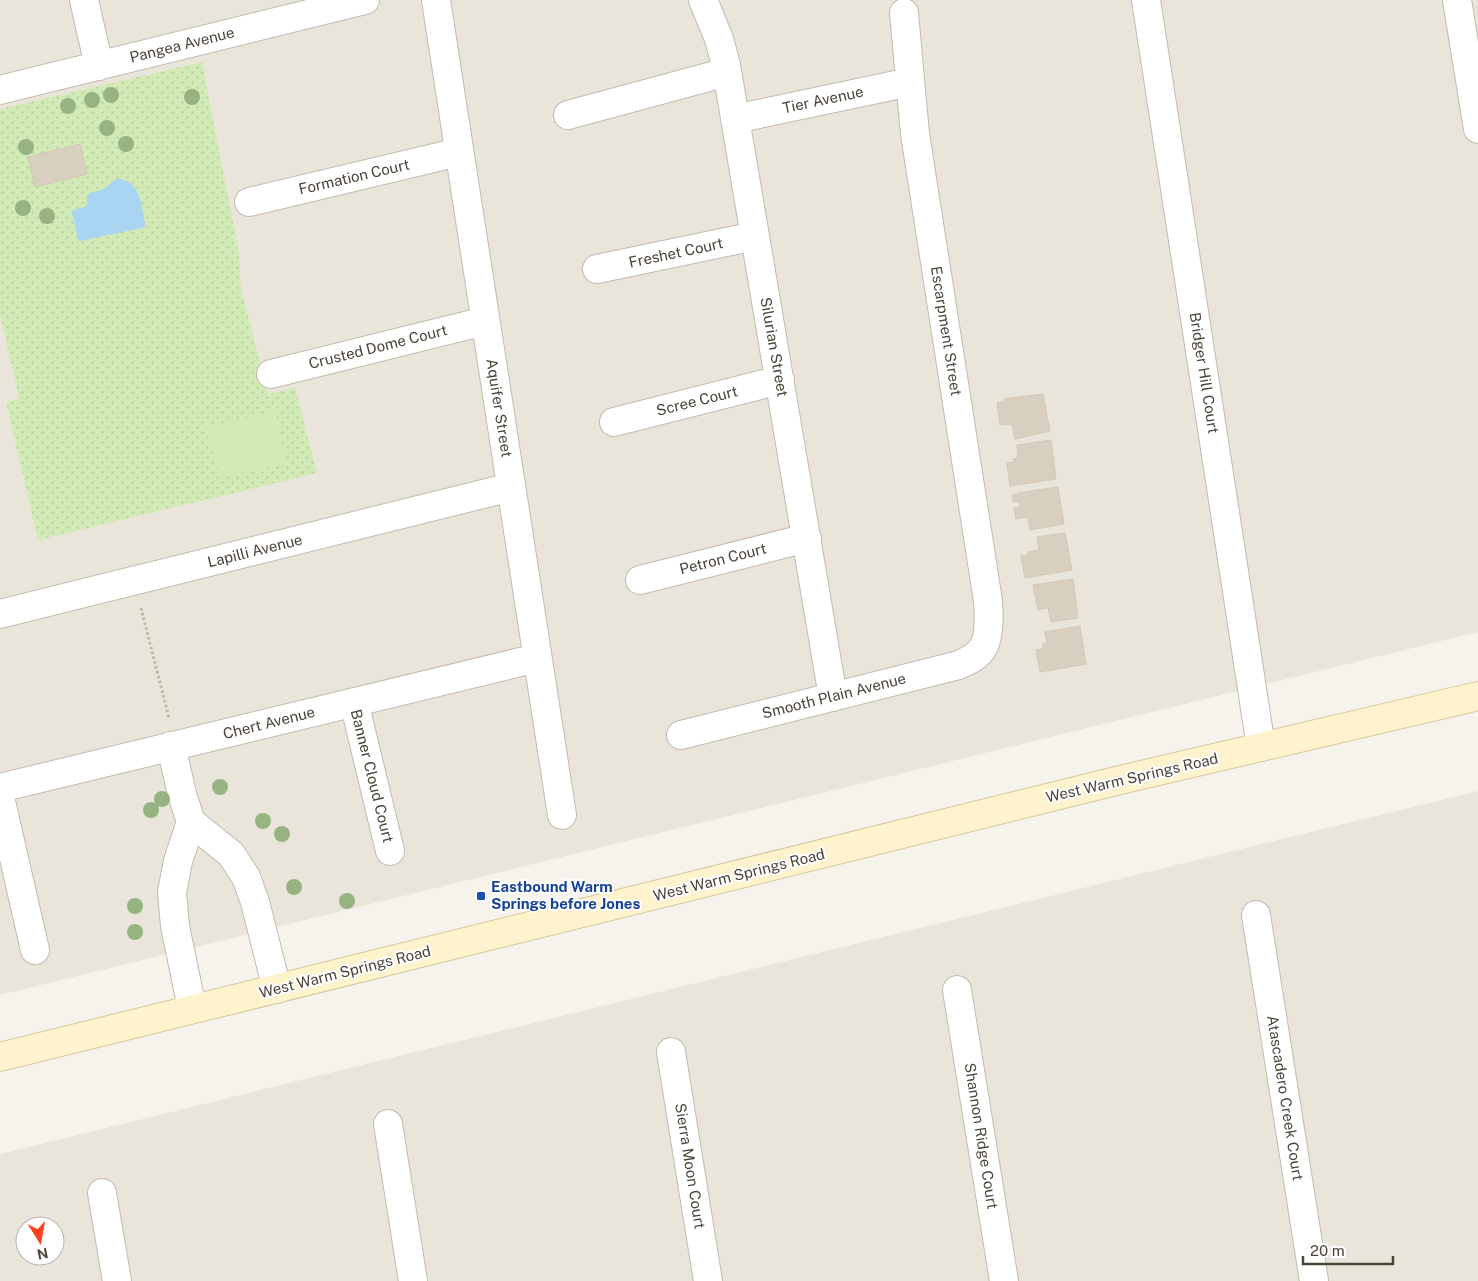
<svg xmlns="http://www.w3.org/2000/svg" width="1478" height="1281" viewBox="0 0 1478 1281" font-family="'Public Sans',sans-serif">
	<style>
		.residential { fill: #eae5da; fill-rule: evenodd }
		.green { fill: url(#green-dots) }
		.pitch { fill: #d2eab5 }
		.water { fill: #a9d4f2 }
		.building { fill: #d8cfc1; stroke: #d3c7b4 }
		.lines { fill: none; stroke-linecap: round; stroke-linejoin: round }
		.street-casing { stroke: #c2bbae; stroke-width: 30 }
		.secondary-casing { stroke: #d6c79b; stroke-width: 30 }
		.path { stroke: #c4b79f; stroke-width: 3; stroke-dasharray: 2.5 2.5; stroke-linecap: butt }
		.street { stroke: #fff; stroke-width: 28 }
		.secondary { stroke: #fff3cd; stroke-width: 28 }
		.tree { fill: #97b381 }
		.transit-dot { fill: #1a4fb4; stroke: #fff; stroke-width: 2 }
		.labels { text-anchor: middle; stroke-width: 4; stroke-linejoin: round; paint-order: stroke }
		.street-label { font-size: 15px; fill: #4b4439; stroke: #fff }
		.transit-label { font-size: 15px; font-weight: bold; fill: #164399; stroke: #fff; text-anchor: start }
	</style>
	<defs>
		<pattern id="green-dots" width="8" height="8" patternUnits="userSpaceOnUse" patternTransform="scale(1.25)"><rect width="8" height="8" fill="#d2eab5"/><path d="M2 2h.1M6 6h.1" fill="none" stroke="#b6ca9c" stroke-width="1.8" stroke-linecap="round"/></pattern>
	</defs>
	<rect width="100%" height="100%" fill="#f6f3ec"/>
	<path class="residential" d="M0 0H1478V632L0 995Z
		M1478 791V1281H0V1154ZM25 1226H55V1256H25Z"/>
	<path class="green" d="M202 62 239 254 241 289 268 394 295 388 317 473 38 540 6 402 19 399 0 314V109Z"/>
	<path class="pitch" d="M275 411 287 463 220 478 207 427Z"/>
	<path class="water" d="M116 179C142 179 141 207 146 227L80 241 78 239 72 213 73 210 84 207 87 205 88 194 104 189Z"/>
	<path class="building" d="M80 144 87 174 35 187 28 157Z
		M1043 394 1050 431 1015 439 1012 424 1000 425 997 403 1004 401V399Z
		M1051 440 1056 479 1010 486 1007 463 1014 462 1013 459 1018 458 1017 445Z
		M1058 487 1064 524 1030 530 1028 517 1016 519 1014 508 1020 507 1019 501 1013 502 1012 495 1019 494 1018 493Z
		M1065 533 1072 570 1025 578 1021 556 1028 555V552L1039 550 1037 537Z
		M1073 579 1078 618 1051 622 1048 608 1038 610 1033 585Z
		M1080 626 1086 664 1040 672 1036 650 1043 649V644L1047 643 1045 632Z"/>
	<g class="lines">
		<defs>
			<path id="street" d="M84 0 99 66
				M436 0 562 815
				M703 0 719 39 726 65 833 697
				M1146 0 1261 747
				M1457 0 1478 129
				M0 90 365 0
				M568 115 727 72
				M735 119 910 82
				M249 202 459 152
				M597 269 755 236
				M271 374 485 321
				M614 422 780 380
				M640 580 807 538
				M0 614 511 487
				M354 702 390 851
				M681 735 959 665C968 661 977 657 982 649 990 638 989 614 988 601L915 134 904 13
				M171 746 182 794 191 822 231 854 246 877 255 902 277 989
				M0 788 537 658
				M0 797 35 950
				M191 822 178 861 172 892 175 926 192 1008
				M1256 915 1314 1281
				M957 990 1004 1281
				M671 1052 708 1281
				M388 1124 413 1281
				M102 1193 117 1281"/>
			<path id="secondary" d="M0 1057 1116 781 1478 696"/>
		</defs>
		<use href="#street" class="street-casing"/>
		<use href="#secondary" class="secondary-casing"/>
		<path class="path" d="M141 608 169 718"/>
		<use href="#street" class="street"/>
		<use href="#secondary" class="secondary"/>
	</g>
	<g class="tree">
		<circle cx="111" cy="95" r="8"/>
		<circle cx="192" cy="97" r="8"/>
		<circle cx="92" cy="100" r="8"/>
		<circle cx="68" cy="106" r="8"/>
		<circle cx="107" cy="128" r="8"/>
		<circle cx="126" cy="144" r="8"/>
		<circle cx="26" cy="147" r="8"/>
		<circle cx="23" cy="208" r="8"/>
		<circle cx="47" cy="216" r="8"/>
		<circle cx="220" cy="787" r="8"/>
		<circle cx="162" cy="799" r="8"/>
		<circle cx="151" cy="810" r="8"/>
		<circle cx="263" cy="821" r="8"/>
		<circle cx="282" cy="834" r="8"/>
		<circle cx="294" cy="887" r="8"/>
		<circle cx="347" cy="901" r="8"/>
		<circle cx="135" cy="906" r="8"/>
		<circle cx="135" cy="932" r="8"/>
	</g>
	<rect class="transit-dot" x="476" y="891" width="10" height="10" rx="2.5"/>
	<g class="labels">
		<g class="street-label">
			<text transform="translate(182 45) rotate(-14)" y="5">Pangea Avenue</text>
			<text transform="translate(823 100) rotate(-12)" y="5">Tier Avenue</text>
			<text transform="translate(354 177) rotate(-13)" y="5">Formation Court</text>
			<text transform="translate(676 253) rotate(-12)" y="5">Freshet Court</text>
			<text transform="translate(946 331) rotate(81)" y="5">Escarpment Street</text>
			<text transform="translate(378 347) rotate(-14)" y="5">Crusted Dome Court</text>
			<text transform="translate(774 347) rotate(80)" y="5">Silurian Street</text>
			<text transform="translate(1204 373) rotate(81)" y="5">Bridger Hill Court</text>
			<text transform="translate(697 401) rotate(-14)" y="5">Scree Court</text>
			<text transform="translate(499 408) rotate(81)" y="5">Aquifer Street</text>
			<text transform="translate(255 551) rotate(-14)" y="5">Lapilli Avenue</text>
			<text transform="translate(723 559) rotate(-14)" y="5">Petron Court</text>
			<text transform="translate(834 696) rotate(-14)" y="5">Smooth Plain Avenue</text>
			<text transform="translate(269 723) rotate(-14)" y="5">Chert Avenue</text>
			<text transform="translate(372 776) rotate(76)" y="5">Banner Cloud Court</text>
			<text transform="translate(1132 778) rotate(-13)" y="5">West Warm Springs Road</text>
			<text transform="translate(739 875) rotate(-14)" y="5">West Warm Springs Road</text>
			<text transform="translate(345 972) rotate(-14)" y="5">West Warm Springs Road</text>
			<text transform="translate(1285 1098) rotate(81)" y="5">Atascadero Creek Court</text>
			<text transform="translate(981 1136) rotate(81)" y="5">Shannon Ridge Court</text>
			<text transform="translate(690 1166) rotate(81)" y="5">Sierra Moon Court</text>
		</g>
		<g class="transit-label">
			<text x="491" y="892">Eastbound Warm<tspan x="491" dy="17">Springs before Jones</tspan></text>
		</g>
	</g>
	<g transform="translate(40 1241) rotate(169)"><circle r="24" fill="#ffffff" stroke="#b7b4b0"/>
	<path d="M0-4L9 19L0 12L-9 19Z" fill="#fc3f1d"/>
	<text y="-8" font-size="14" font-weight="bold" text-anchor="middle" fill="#4b4439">N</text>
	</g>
	<path d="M1303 1256v8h90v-8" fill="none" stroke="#4b4439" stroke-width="2.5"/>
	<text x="1310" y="1256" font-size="15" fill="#4b4439" stroke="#ffffff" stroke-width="4" paint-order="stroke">20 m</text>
</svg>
